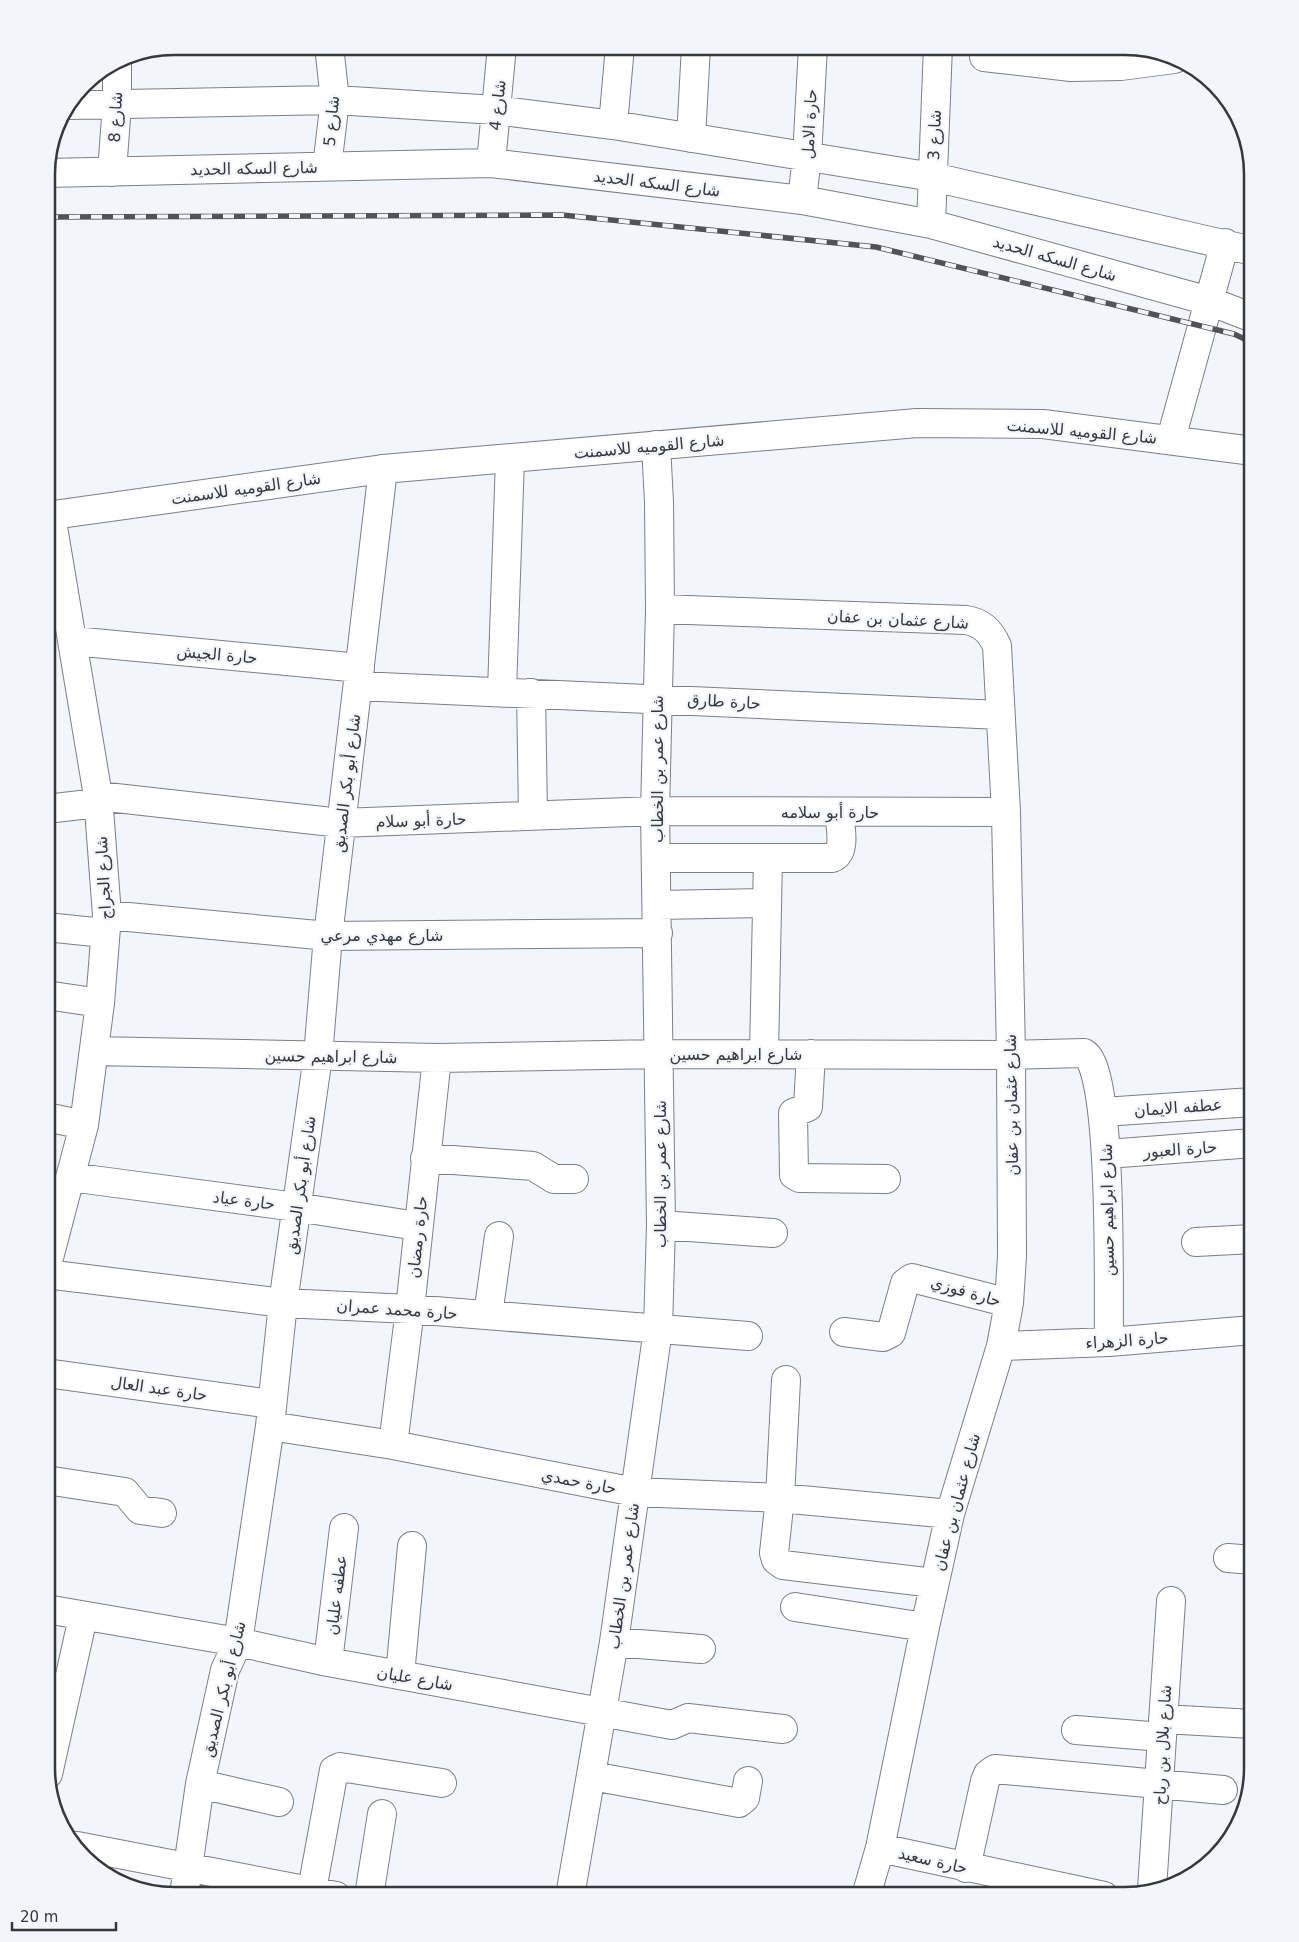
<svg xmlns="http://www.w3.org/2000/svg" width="1299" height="1942" viewBox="0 0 1299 1942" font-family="'DejaVu Sans','Noto Naskh Arabic',sans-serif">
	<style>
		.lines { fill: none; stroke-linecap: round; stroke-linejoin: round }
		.minor-casing { stroke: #7c7f85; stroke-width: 30 }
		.secondary-casing { stroke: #7c7f85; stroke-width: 30 }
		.minor { stroke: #fff; stroke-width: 28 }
		.secondary { stroke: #fff; stroke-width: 28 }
		.rail-casing { stroke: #515356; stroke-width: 5.5 }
		.rail { stroke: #f2f6fc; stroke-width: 4; stroke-dasharray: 11; stroke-linecap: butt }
		.labels { text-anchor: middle; stroke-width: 4.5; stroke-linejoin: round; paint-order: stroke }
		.street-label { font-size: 16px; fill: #36383a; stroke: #f2f6fc }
		.rim { fill: none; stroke: #36383a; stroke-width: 2.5 }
	</style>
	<rect width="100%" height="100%" fill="#f2f6fc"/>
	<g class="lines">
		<defs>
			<path id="minor" d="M984 57 1071 67 1121 66 1174 59
				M70 105 335 100 496 110 613 125 933 177 1253 251
				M613 125 620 46
				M691 138 696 46
				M491 163 502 46
				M327 167 335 100 329 46
				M112 172 117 104V62
				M47 173 491 163 802 200 931 224 1209 301 1253 318
				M802 200 807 157 813 46
				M931 224 938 46
				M1171 439 1225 243
				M660 609 966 620C981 622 991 632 997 646L1006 812 1011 1055 1012 1256 1009 1303 1001 1346 950 1514 925 1627 880 1848 866 1896
				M73 641 360 668
				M358 686 1000 715
				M502 691 510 459
				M531 693 533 815
				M98 796 341 823 655 811 1006 812
				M46 809 98 803
				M657 858H832C847 853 840 825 839 812
				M657 905 767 903
				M107 915 328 936 658 933
				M46 927 104 933
				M46 995 100 1003
				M94 1051 437 1058 659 1054 1011 1055 1084 1053C1114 1068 1108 1301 1109 1342
				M764 1054 768 859
				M811 1054 808 1107 793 1113 794 1175 799 1178 886 1179
				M1103 1112 1253 1102
				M46 1117 84 1125
				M1107 1154 1253 1143
				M425 1158 533 1166 554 1179H574
				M70 1177 296 1207 417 1226
				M661 1225 773 1233
				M1196 1242 1253 1239
				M46 1269 84 1125 100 1003 107 915 98 796 51 515
				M46 1274 283 1303 410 1309 748 1336
				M488 1315 499 1236
				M844 1332 883 1337 891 1333 905 1283 912 1278 1009 1303
				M1001 1346 1109 1342 1253 1330
				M46 1373 272 1404
				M786 1380 780 1498 774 1553 776 1560 783 1565 934 1583
				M270 1426 393 1445 635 1492 780 1498 950 1514
				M393 1445 410 1309 437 1058
				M46 1480 125 1492 140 1510 162 1513
				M1228 1558 1253 1560
				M795 1607 925 1627
				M46 1609 238 1642 328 1662 672 1725 688 1718 783 1729
				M614 1642 701 1649
				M328 1662 344 1528
				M400 1675 412 1546
				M1163 1719 1253 1724
				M1076 1730 1162 1737
				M48 1774 83 1617
				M592 1776 739 1803 745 1798 748 1781
				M200 1784 279 1802
				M77 1846 336 1896
				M880 1848 1104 1896
				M966 1868 985 1781 988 1774 995 1769 1223 1790
				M1152 1889 1171 1601
				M312 1890 334 1770 340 1767 442 1783
				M184 1895 200 1784 225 1670 238 1642 270 1426 283 1303 318 1056 328 936 383 469
				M369 1896 382 1814
				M570 1896 614 1642 658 1329 661 1225 655 811 660 609 659 502 656 445"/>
			<path id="secondary" d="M46 516 383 469 917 423 1043 424 1253 451"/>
		</defs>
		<use href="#minor" class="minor-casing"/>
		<use href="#secondary" class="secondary-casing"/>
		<use href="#minor" class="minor"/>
		<use href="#secondary" class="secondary"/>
		<defs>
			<path id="rail" d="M47 217 562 215 876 247 1234 334 1253 343"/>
		</defs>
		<use href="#rail" class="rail-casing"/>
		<use href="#rail" class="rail"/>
	</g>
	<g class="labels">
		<g class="street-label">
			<text transform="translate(497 105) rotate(-84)" y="6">شارع 4</text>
			<text transform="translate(115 117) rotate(-87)" y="6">شارع 8</text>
			<text transform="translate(331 121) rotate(-85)" y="6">شارع 5</text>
			<text transform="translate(809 124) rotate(-87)" y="6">حارة الامل</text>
			<text transform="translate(934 135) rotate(-88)" y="6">شارع 3</text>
			<text transform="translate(254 168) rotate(-1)" y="6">شارع السكه الحديد</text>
			<text transform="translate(657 183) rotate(7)" y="6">شارع السكه الحديد</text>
			<text transform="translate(1055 258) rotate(16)" y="6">شارع السكه الحديد</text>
			<text transform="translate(1082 431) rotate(5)" y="6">شارع القوميه للاسمنت</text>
			<text transform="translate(649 446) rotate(-5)" y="6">شارع القوميه للاسمنت</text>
			<text transform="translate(246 488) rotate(-8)" y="6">شارع القوميه للاسمنت</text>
			<text transform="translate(898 619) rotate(3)" y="6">شارع عثمان بن عفان</text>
			<text transform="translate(217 654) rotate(5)" y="6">حارة الجيش</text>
			<text transform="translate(724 701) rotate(3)" y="6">حارة طارق</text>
			<text transform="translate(657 769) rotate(-90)" y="6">شارع عمر بن الخطاب</text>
			<text transform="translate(346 783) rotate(-83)" y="6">شارع أبو بكر الصديق</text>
			<text x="830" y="818">حارة أبو سلامه</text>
			<text transform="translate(421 820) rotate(-2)" y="6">حارة أبو سلام</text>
			<text transform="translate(103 878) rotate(-93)" y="6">شارع الجراج</text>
			<text x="382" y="941">شارع مهدي مرعي</text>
			<text x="736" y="1060">شارع ابراهيم حسين</text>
			<text transform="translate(331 1056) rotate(1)" y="6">شارع ابراهيم حسين</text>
			<text transform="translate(1011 1105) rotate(-91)" y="6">شارع عثمان بن عفان</text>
			<text transform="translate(1178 1107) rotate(-4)" y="6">عطفه الايمان</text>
			<text transform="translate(1180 1149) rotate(-4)" y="6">حارة العبور</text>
			<text transform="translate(660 1174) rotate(-90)" y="6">شارع عمر بن الخطاب</text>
			<text transform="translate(300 1185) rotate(-82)" y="6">شارع أبو بكر الصديق</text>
			<text transform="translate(244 1200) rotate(7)" y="6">حارة عياد</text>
			<text transform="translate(1107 1210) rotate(-91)" y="6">شارع ابراهيم حسين</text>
			<text transform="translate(417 1237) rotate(-84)" y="6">حارة رمضان</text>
			<text transform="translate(966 1291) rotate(16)" y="6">حارة فوزي</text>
			<text transform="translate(397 1309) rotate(4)" y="6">حارة محمد عمران</text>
			<text transform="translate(1127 1340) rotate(-4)" y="6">حارة الزهراء</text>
			<text transform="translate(159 1388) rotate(8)" y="6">حارة عبد العال</text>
			<text transform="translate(579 1481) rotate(11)" y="6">حارة حمدي</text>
			<text transform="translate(956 1502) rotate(-75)" y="6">شارع عثمان بن عفان</text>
			<text transform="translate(623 1576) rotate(-82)" y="6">شارع عمر بن الخطاب</text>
			<text transform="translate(336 1595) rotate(-83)" y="6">عطفه عليان</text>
			<text transform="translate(415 1678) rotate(10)" y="6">شارع عليان</text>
			<text transform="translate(223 1689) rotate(-76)" y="6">شارع أبو بكر الصديق</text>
			<text transform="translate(1162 1745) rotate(-87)" y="6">شارع بلال بن رباح</text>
			<text transform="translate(933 1860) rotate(13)" y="6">حارة سعيد</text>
		</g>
	</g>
	<path d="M0 0H1299V1942H0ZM174 55H1125A119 119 0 0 1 1244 174V1768A119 119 0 0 1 1125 1887H174A119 119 0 0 1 55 1768V174A119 119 0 0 1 174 55Z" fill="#f2f6fc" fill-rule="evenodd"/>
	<path class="rim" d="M174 55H1125A119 119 0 0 1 1244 174V1768A119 119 0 0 1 1125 1887H174A119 119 0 0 1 55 1768V174A119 119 0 0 1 174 55Z"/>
	<path d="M12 1922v8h104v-8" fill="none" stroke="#36383a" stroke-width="2.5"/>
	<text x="20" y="1922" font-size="15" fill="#36383a" stroke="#f2f6fc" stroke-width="4" paint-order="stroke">20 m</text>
</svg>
